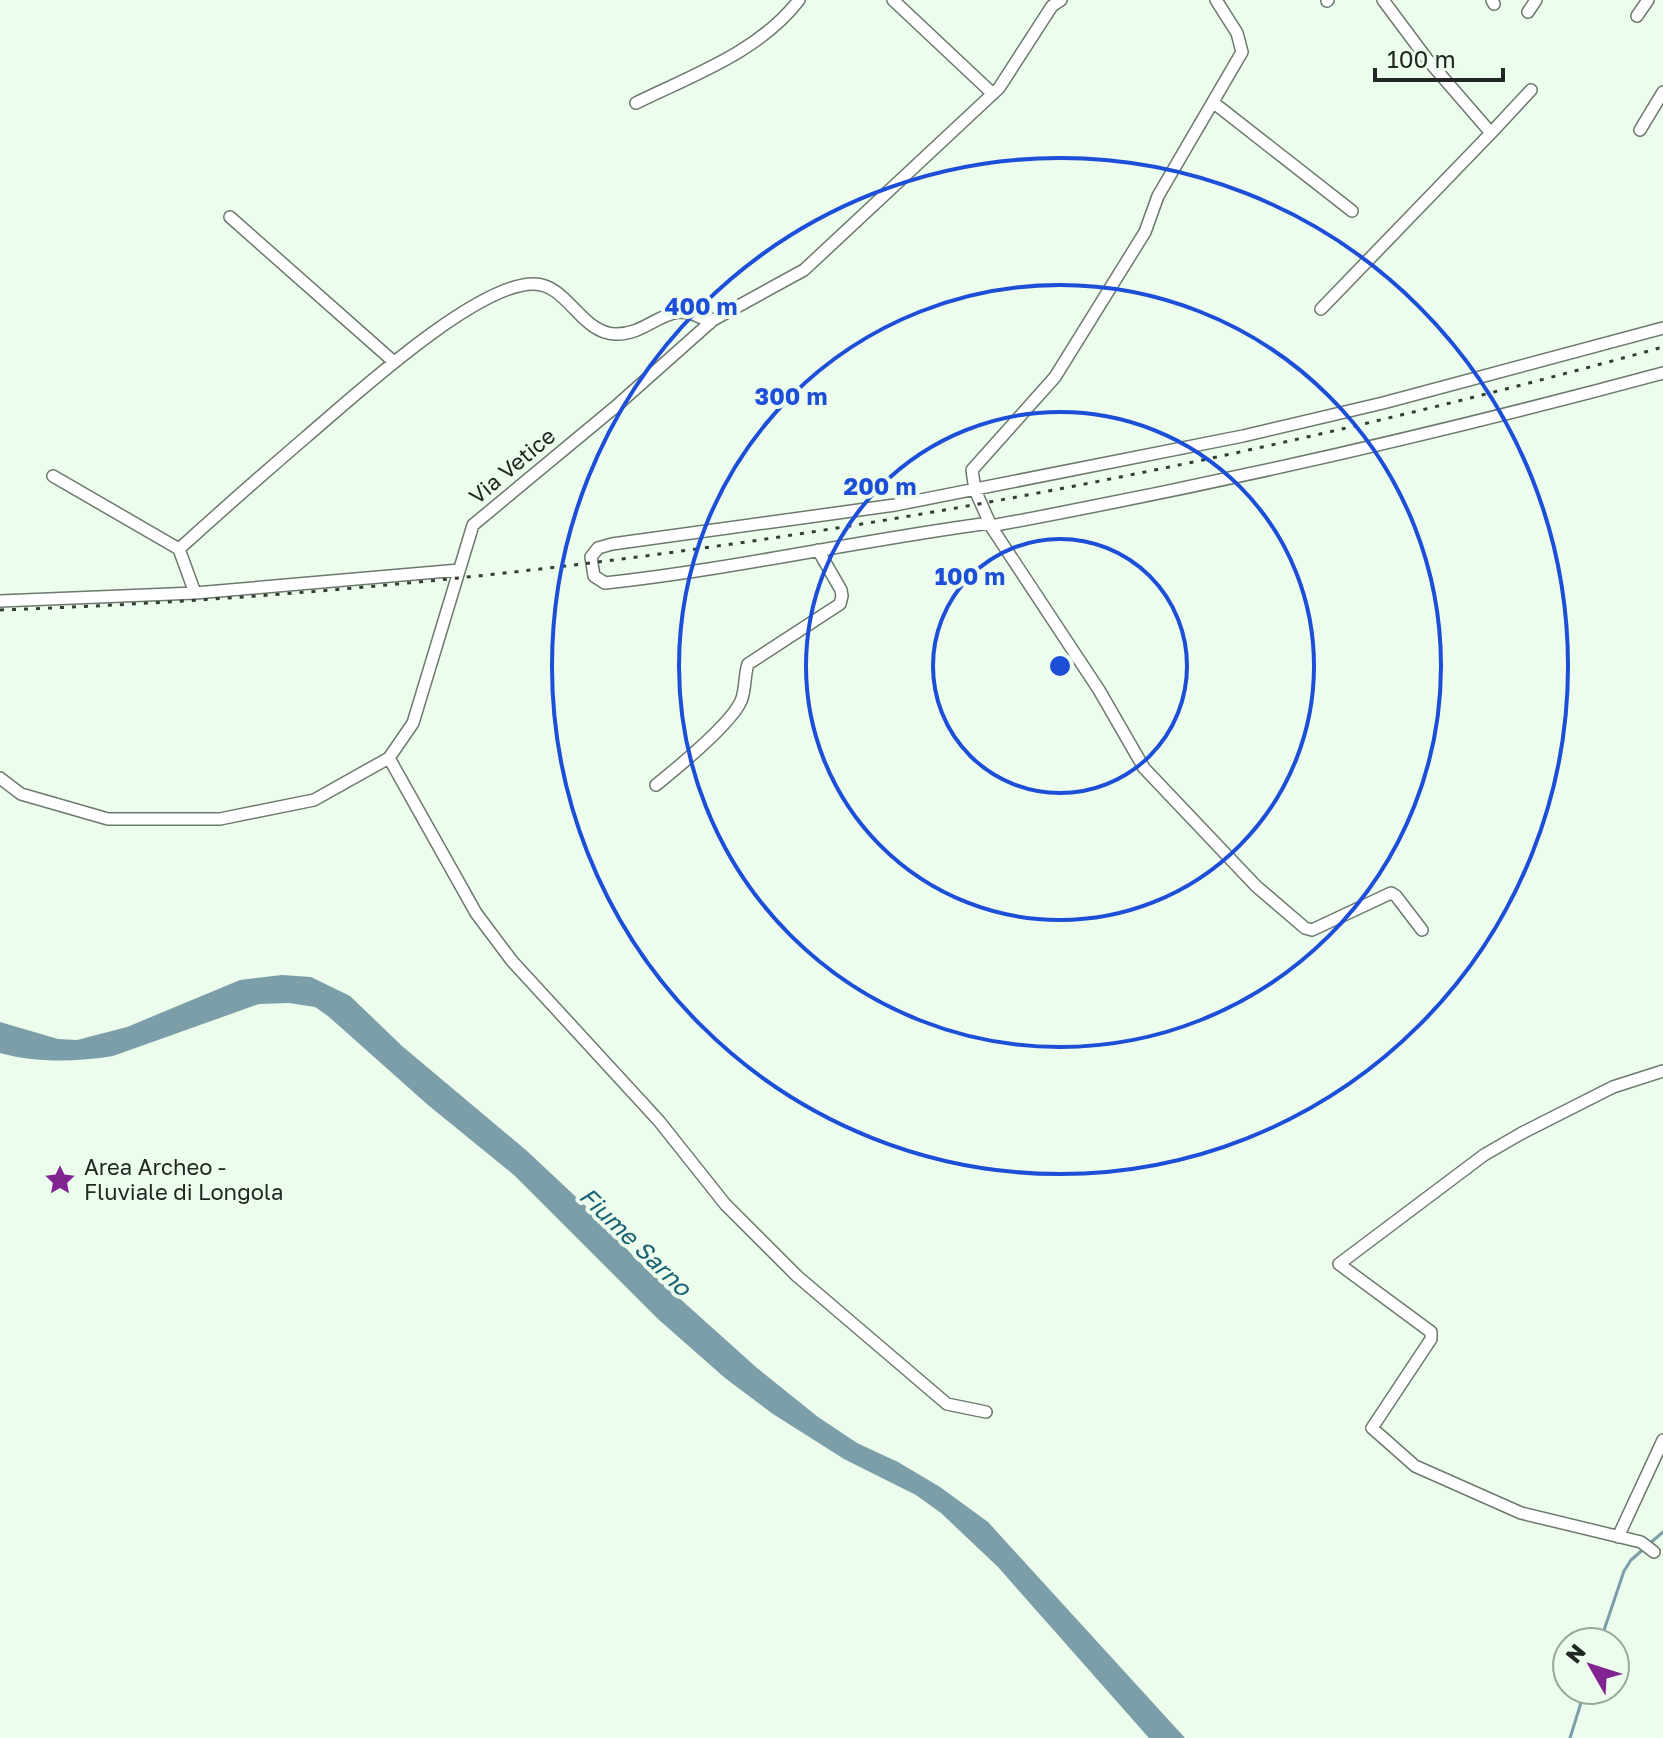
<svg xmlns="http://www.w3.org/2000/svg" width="1663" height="1738" viewBox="0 0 1663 1738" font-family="'Golos Text',sans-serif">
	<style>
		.water { fill: #7b9ea8 }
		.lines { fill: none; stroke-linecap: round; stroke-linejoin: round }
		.stream { stroke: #7b9ea8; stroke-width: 3 }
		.minor-casing { stroke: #6c796d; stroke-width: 14 }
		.minor { stroke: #fff; stroke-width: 11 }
		.rail { stroke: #353c36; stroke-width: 3; stroke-dasharray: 4 8; stroke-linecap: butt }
		.ring { fill: none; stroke: #1d4ed8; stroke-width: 4 }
		.labels { text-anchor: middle; stroke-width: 8; stroke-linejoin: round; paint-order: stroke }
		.street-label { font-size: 22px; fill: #212722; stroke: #ecfced }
		.poi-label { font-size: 22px; fill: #212722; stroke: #ecfced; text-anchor: start }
		.water-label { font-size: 24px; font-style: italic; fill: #1a6171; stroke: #ecfced }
		.centre { fill: #1d4ed8; stroke: #ecfced; stroke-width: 4 }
		.ring-label { font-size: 24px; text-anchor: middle; font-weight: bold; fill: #1d4ed8; stroke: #ecfced; stroke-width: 8; stroke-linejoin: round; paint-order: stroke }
	</style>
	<rect width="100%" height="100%" fill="#ecfced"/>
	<path class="water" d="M282 975 311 977 350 996 402 1046 527 1151 592 1212 638 1261 757 1368 818 1417 857 1443 898 1462 940 1487 988 1522 1185 1738H1149L998 1567 941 1513 916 1495 844 1459 773 1414 725 1378 658 1319 514 1175 428 1105 328 1016 315 1007 289 1003 259 1004 113 1056C77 1062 35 1063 0 1053V1022L58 1039 77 1040 127 1027 240 980Z"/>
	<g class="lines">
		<path class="stream" d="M1600 1642 1624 1571 1631 1560 1663 1532
			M1570 1738 1585 1690"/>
		<defs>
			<path id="minor" d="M893 0 993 94
				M1216 0 1237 33 1242 52 1158 196 1145 232 1055 377 972 470 975 490 992 528 1099 690 1144 768 1256 886 1305 928 1312 930 1391 893 1396 896 1422 930
				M1383 0 1427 59 1491 133 1531 90
				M1492 0 1494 4
				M1327 1 1328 0
				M1528 12 1536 0
				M1637 16 1648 0
				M636 103C693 75 759 52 799 0
				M1214 103 1352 211
				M1640 130 1663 92
				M230 217 394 362
				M1321 309 1491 133
				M53 476 179 549C221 511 263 474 306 437 352 398 476 283 534 284 567 284 581 333 615 334 654 335 668 293 710 323
				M990 523C861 540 734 569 605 583L594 576 591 557 598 548 612 544 895 505 1243 436 1383 403 1663 328
				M991 526C1218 484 1441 433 1663 373
				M179 549 195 593
				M0 601 195 593 459 570
				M389 758 476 913 512 961 659 1121 725 1204 797 1276 947 1404 986 1412
				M0 778 21 794 108 819H220L314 800 389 758 413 723 473 525 614 408 713 320 804 270 999 88 1052 6 1061 0
				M656 785C677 768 731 724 741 701 746 689 744 676 748 664L840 604 842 596 841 590 818 550
				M1618 1537 1663 1440
				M1654 1552 1641 1542 1521 1513 1415 1466 1372 1428 1431 1339V1332L1339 1264 1484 1155 1522 1133 1613 1087 1663 1071"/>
		</defs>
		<use href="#minor" class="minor-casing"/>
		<use href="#minor" class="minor"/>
		<path class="rail" d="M0 610C564 590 1120 498 1663 347"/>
	</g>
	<g class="ring">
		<circle cx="1060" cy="666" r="127"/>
		<circle cx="1060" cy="666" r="254"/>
		<circle cx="1060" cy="666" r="381"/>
		<circle cx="1060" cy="666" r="508"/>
	</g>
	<defs>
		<symbol id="sight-bare" viewBox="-9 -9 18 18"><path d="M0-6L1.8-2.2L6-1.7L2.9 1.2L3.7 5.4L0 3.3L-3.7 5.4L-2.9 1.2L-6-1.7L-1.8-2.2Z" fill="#802592" stroke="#ecfced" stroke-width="2.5" paint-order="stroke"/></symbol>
	</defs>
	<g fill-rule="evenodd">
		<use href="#sight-bare" x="38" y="1158" width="44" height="44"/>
	</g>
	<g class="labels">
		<g class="street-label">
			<text transform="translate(512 466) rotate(-40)" y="8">Via Vetice</text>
		</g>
		<g class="poi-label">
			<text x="84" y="1175">Area Archeo -<tspan x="84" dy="25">Fluviale di Longola</tspan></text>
		</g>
		<g class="water-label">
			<text transform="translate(635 1242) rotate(44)" y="8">Fiume Sarno</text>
		</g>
	</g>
	<circle cx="1060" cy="666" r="12" class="centre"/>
	<g class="ring-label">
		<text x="701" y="315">400 m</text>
		<text x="791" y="405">300 m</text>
		<text x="880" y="495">200 m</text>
		<text x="970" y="585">100 m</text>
	</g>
	<g transform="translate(1591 1666) rotate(309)"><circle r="38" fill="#ecfced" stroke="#9ba79c" stroke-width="2"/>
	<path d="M0-6L14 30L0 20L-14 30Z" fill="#802592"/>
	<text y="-12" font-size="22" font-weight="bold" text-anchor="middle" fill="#212722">N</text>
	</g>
	<path d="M1375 68v12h128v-12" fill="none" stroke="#212722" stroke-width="4"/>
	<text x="1387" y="68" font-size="24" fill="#212722" stroke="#ecfced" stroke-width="6" paint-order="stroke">100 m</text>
</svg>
